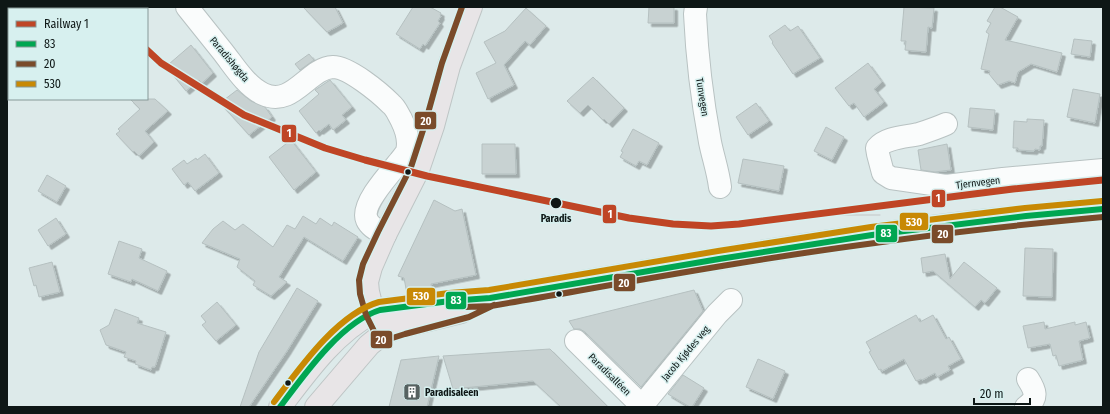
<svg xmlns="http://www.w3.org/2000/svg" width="1110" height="414" viewBox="0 0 1110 414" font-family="'Fira Sans Condensed',sans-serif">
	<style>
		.building { fill: #c8d2d2; stroke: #b5c0c0; filter: url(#shadow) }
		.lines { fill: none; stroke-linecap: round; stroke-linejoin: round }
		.minor-casing { stroke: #b8c2c2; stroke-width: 24 }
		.major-casing { stroke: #bec5c5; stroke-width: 24 }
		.minor { stroke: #fafcfc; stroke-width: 22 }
		.major { stroke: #e8e5e7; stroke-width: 22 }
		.tram { stroke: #c3c6c6; stroke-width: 1 }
		.bus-1-casing { stroke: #d7f0ef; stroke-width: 9 }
		.bus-2-casing { stroke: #d7f0ef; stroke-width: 9 }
		.bus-3-casing { stroke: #d7f0ef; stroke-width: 9 }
		.bus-1 { stroke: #00a651; stroke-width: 6 }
		.bus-2 { stroke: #7a4b2a; stroke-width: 6 }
		.bus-3 { stroke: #c88904; stroke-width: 6 }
		.rail-1-casing { stroke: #d7f0ef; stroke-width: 10 }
		.rail-1 { stroke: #bf4525; stroke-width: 7 }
		.bus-dot { fill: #0e1716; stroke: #d7f0ef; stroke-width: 1.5 }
		.labels { text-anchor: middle; stroke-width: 3; stroke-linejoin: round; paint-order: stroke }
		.street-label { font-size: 10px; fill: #0e1716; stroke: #d7f0ef }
		.stop-label { font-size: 10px; font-weight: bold; fill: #0e1716; stroke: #d7f0ef }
		.poi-label { font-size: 10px; font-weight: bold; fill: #0e1716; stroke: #d7f0ef; text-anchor: start }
		.line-badge { stroke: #d7f0ef; stroke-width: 1.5 }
		.badge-label { font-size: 11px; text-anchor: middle; font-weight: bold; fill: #fff }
	</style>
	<defs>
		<filter id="shadow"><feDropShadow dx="3.5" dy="3.5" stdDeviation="0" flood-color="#0004"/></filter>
	</defs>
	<rect width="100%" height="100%" fill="#ddeaea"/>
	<path class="building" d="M303 7H335L343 23 327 32Z
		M413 7H430L441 13 440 15 441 16 438 21 440 23 425 46 423 44 420 49 396 34Z
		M649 7H674V23H648Z
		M904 7 934 8 932 28 928 27 926 52 905 50 906 41H901Z
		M995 7H1000L1018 17 1005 40 1062 53 1057 72 1031 64 1018 72 1015 83 1009 81 998 85 989 74 990 71 981 69 989 34 986 32 991 23 987 21Z
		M526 8 546 26 530 45 525 41 504 65 514 85 488 99 476 73 496 63 484 42 505 31Z
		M785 25 790 31 798 26 820 58 793 74 772 43 773 42 769 36Z
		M1074 39 1092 41 1090 57 1071 54Z
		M191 45 213 73 202 83 199 80 186 91 173 75 177 72 169 64Z
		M309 54 314 60 300 70 295 64Z
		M868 63 882 82 874 89 884 102 864 117 854 103 849 106 835 88Z
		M593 77 624 108 609 124 604 119 603 120 588 105 580 113 567 101Z
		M330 80 352 107 342 115 346 120 333 130 329 124 320 131 319 130 316 133 299 111 319 94 315 90Z
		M1073 89 1100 94 1095 123 1067 117Z
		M237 90 251 101 265 107 272 117 249 135 220 103Z
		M130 99H155L168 111 145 131 154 142 139 156 134 151 133 152 116 134 120 131 118 129 140 109Z
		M756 103 769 121 748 135 736 117Z
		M970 108 995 110 993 130 968 127Z
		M1027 119 1044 120 1042 146H1040V150L1035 149 1034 151 1018 150V148H1013L1014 121 1027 122Z
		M826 127 844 137 832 160 814 151Z
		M633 129 659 143 647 165 639 161 636 166 620 157 623 152 621 151Z
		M291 140 316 172 294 190 269 157Z
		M482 144H515L516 174H482Z
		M947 144 951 170 935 172 921 170 918 150Z
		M205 154 219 173 195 191 188 182 184 185 172 169 184 160 187 164 196 158 197 160Z
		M743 159 784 166 779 191 738 183Z
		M47 175 66 186 57 202 38 191Z
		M434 200 455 211 462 209 476 275 431 284 432 289 407 294 404 278 398 276Z
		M303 216 316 224 320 218 332 226 334 222 358 237 343 261 304 237 279 277 287 282 271 296 253 285 255 281 237 267 240 259 202 243 213 229 223 221 235 230 243 224 273 247 287 225 295 229Z
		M56 218 66 234 48 246 38 230Z
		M119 241 142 249 139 258 167 271 158 291 132 279 131 282 108 274Z
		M1025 248 1053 249 1052 297 1023 296Z
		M945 254 950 279 964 262 997 288 985 303 981 300 975 307 933 271 923 273 921 258Z
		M52 262 60 292 39 297 36 285 34 286 29 268Z
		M297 288 318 301 287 351 249 407H240L259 352Z
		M694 290 703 311 641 387 585 332 580 329H574L569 321Z
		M217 302 236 325 216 341 202 325 206 322 201 316Z
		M115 309 139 318 137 323 166 332 155 367H152L151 370 135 364 136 361 124 357 126 352 106 345 100 330 109 325Z
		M916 315 920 322 933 315 946 339 949 337 961 359 948 366 950 370 937 377 935 373 922 380 921 379 916 381 904 359 882 371 881 369 879 370 869 352 871 351 866 342Z
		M1044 322 1045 329 1075 322V325L1086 322 1090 338 1079 341 1083 360 1059 366 1056 355 1053 356 1050 344 1028 348 1023 326Z
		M550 349 608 407H561L533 381 453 389 443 356Z
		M439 356 427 407H389L401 360Z
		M758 359 785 371 773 399 746 387Z
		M683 375 704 388 692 407H690L668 394Z"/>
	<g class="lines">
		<defs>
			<path id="minor" d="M114 7 115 9
				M187 7C199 22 211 37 223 52 234 66 246 86 263 94 293 108 308 68 333 67 349 67 380 93 391 104 396 108 398 114 401 119 406 129 410 140 407 151 406 154 402 158 400 161 391 172 360 205 367 220 370 227 379 231 385 235
				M696 7 695 14C697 57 702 99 710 142 713 157 718 171 720 187
				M946 124C937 128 928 131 919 134 906 137 886 137 877 148L878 154 883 173 891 178 946 186 1003 179 1103 170
				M576 341 643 407
				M641 407 717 314 731 300
				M1026 407C1039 398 1035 390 1028 379"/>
			<path id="major" d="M384 333 373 312 368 292 367 282 371 267 385 235 418 170 433 126 449 66 471 7
				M280 407C306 373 333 334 372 313 381 308 400 307 411 306 437 303 463 299 490 298 693 263 897 225 1103 209
				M316 407 369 345 384 333 403 326 461 312"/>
		</defs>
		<use href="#minor" class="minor-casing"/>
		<use href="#major" class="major-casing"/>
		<use href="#minor" class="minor"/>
		<use href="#major" class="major"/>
		<path class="tram" d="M818 215H880"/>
		<defs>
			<path id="bus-1" d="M280 407C304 375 341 322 380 310L450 301 490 298 719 259 872 235 1026 216 1103 209"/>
			<path id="bus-2" d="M462 7 442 63 425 124 411 167 378 232 363 264 359 280 360 294 366 315 377 337 383 341 405 334 469 317 494 305
				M465 307 491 306C619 284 746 260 875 243 951 232 1027 224 1103 217"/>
			<path id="bus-3" d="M274 402C299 369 337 314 379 302L449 293 489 290 718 251 871 227 1025 208 1102 201"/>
		</defs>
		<use href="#bus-1" class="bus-1-casing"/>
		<use href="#bus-2" class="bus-2-casing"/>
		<use href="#bus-3" class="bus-3-casing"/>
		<use href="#bus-1" class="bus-1"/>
		<use href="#bus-2" class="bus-2"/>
		<use href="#bus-3" class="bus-3"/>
		<defs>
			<path id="rail-1" d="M147 50 161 63 244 115 325 148 365 160 427 176 629 218 673 224 711 226 739 224 1013 189 1103 180"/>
		</defs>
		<use href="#rail-1" class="rail-1-casing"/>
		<use href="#rail-1" class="rail-1"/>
	</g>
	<defs>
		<symbol id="building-square" viewBox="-11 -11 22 22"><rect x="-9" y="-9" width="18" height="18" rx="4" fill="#566160" stroke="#d7f0ef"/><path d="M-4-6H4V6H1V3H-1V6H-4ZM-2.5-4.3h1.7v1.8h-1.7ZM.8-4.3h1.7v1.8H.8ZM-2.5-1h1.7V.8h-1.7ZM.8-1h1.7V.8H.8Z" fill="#fff"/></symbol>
	</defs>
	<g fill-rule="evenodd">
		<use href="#building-square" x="402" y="382" width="20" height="20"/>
	</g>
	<g class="bus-dot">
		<circle cx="408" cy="172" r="3.5"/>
		<circle cx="556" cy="203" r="6"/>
		<circle cx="559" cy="294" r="3.5"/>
		<circle cx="288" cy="383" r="3.5"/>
	</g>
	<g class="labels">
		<g class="street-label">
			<text transform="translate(230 59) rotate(50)" y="4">Paradishøgda</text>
			<text transform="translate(703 97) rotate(81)" y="4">Tunvegen</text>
			<text transform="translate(978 182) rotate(-7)" y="4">Tjernvegen</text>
			<text transform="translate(685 353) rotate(-50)" y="4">Jacob Kjødes veg</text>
			<text transform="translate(610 374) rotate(45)" y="4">Paradisalléen</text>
		</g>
		<g class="stop-label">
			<text x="556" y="222">Paradis</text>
		</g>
		<g class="poi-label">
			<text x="425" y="396">Paradisaleen</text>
		</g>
	</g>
	<g class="line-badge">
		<rect x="414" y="111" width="23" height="19" rx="4" fill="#7a4b2a"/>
		<rect x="281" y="124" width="16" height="19" rx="4" fill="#bf4525"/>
		<rect x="931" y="189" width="15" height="19" rx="4" fill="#bf4525"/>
		<rect x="602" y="204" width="15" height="20" rx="4" fill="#bf4525"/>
		<rect x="899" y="212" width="30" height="19" rx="4" fill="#c88904"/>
		<rect x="875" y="224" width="23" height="19" rx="4" fill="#00a651"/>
		<rect x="931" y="224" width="23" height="20" rx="4" fill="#7a4b2a"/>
		<rect x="613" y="273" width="23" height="19" rx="4" fill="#7a4b2a"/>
		<rect x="406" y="287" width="30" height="19" rx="4" fill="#c88904"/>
		<rect x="445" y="291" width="22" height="19" rx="4" fill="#00a651"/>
		<rect x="370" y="330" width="23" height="19" rx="4" fill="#7a4b2a"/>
	</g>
	<g class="badge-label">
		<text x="426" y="125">20</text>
		<text x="289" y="137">1</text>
		<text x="938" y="202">1</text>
		<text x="610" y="218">1</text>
		<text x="914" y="226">530</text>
		<text x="886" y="237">83</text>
		<text x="943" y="238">20</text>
		<text x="624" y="287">20</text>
		<text x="421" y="300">530</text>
		<text x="456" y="304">83</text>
		<text x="381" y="344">20</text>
	</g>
	<rect width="1110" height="414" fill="none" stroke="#0e1716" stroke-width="16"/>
	<rect x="8" y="8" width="140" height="92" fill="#d7f0ef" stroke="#879998"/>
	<rect x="16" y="21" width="20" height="6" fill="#bf4525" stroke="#879998"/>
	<text x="44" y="28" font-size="12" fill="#0e1716">Railway 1</text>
	<rect x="16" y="41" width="20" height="6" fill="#00a651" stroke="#879998"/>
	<text x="44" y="48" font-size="12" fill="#0e1716">83</text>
	<rect x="16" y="61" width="20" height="6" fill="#7a4b2a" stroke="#879998"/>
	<text x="44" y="68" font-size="12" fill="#0e1716">20</text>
	<rect x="16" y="81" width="20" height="6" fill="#c88904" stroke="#879998"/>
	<text x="44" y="88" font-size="12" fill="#0e1716">530</text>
	<path d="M974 398v6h56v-6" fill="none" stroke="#0e1716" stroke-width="2"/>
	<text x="980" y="398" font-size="12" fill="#0e1716" stroke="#d7f0ef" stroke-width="3" paint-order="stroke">20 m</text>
</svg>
